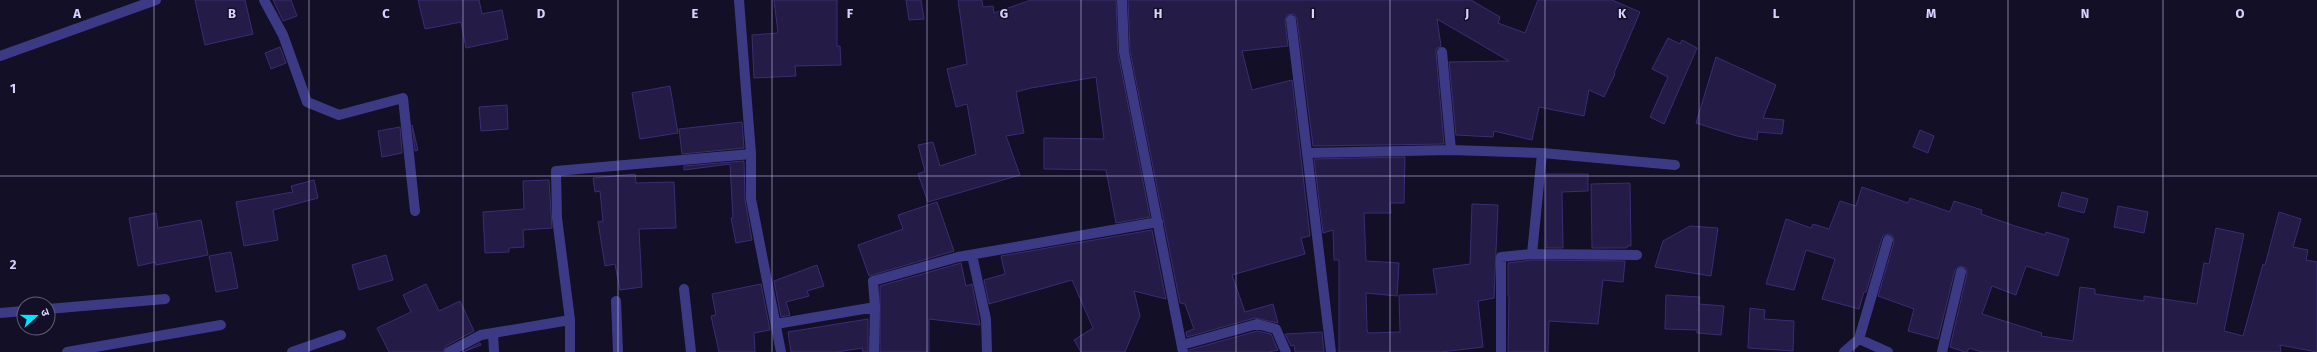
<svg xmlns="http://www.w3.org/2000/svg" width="2317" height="352" viewBox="0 0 2317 352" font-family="'Fira Sans','Noto Sans Devanagari',sans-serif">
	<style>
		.building { fill: #241b47; stroke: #3b2d73 }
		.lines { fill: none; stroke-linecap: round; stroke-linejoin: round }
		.minor { stroke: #3d3a85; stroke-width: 10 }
		.grid { fill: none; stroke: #d9d4ff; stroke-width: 1; stroke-opacity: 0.55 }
		.grid-label { font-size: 13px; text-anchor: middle; font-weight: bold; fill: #d9d4ff; stroke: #130f26; stroke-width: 3; stroke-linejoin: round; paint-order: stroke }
	</style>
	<rect width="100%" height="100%" fill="#130f26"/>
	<path class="building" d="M195 0H245L253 34 205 45Z
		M273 0H291L297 16 283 21Z
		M418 0H479L482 14 502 10 508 39 466 48 461 22 425 29Z
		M774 0H837V46H840L841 65 795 66 796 76 754 78 752 35 778 33Z
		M906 0H921L924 19 909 20Z
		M958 0H982L983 7 993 6 994 13 1031 0H1116L1118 53 1150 217 1116 223 1106 170 1044 169V138L1104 139 1096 77 1031 88 1016 92 1024 133 1006 136 1020 175 928 202 918 174 925 171 918 145 933 142 940 166 976 154 967 104 956 107 947 69 967 64Z
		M1128 0H1471L1500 17 1498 23 1525 33 1538 0H1612L1640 12 1614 73 1615 74 1604 97 1589 90 1584 116 1539 107 1532 140 1494 131 1493 137 1456 135 1449 62 1509 61 1437 19 1441 46 1436 49V53L1444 144 1313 146 1297 19 1294 14 1287 15 1285 21 1288 46 1242 51 1252 90 1292 80 1310 236 1301 238 1305 254 1232 275 1245 312 1273 304 1278 323 1255 318 1187 337 1186 332 1194 329 1185 304 1180 303 1130 51Z
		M1668 38 1680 44 1682 40 1697 48 1664 124 1650 117 1668 77 1652 69Z
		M280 47 286 63 271 69 265 53Z
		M1716 57 1776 85 1763 118 1784 120 1782 134 1758 132 1757 140 1737 136 1696 123Z
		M670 86 678 133 640 139 632 93Z
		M507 105 508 129 481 131 479 107Z
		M742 122 744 148 682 154 679 129Z
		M412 125 418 150 415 151Z
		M400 127 402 153 382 157 378 131Z
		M1920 130 1934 136 1928 153 1913 147Z
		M1405 157 1404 203H1390L1391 213H1364L1366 261 1399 263 1397 296 1366 293 1367 330 1368 333 1400 332 1399 295 1437 294 1433 269 1470 264 1472 204 1498 205 1494 298 1478 301 1483 347 1441 352H1339V260H1334L1333 230 1323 233 1314 159Z
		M744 161 745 200 752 240 736 243 731 218H733L730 164 684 170V166Z
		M635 174 636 183 674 182 676 228 639 229 642 287 620 290 615 264 605 266 598 222 603 221 600 191 595 192 593 178Z
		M1546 174H1588V191L1562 192 1563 248H1546Z
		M314 180 318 198 273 210 278 240 244 246 236 202 293 192 291 186Z
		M549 180 552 228 523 230 524 247 509 248V252L485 253 483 212 524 209 523 181Z
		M1630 183 1631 246H1627V248H1592L1591 184Z
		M1862 187 1908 203 1910 198 1950 212 1954 201 1982 210 1981 214 2015 226 2045 235 2046 232 2069 239 2058 276 2026 266 2016 295 1992 286 1982 314 2042 333 2041 336 2073 341 2080 287 2095 289V294L2144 301V296L2197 304 2204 263 2209 264 2216 228 2244 234 2224 331 2243 336 2263 264 2265 265 2279 212 2301 219 2293 247 2308 250 2306 260 2317 262V352L2280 345 2281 352H1982L1969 348 1967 352H1965L1950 347 1967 274 1966 268 1960 266 1955 270 1938 339 1908 331 1914 309 1878 296 1894 242 1893 236 1889 234 1884 235 1882 238 1866 292H1864L1859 309 1822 299 1835 259 1806 250 1794 290 1766 284 1786 219 1811 228 1813 224 1829 229 1840 201 1856 206Z
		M2062 192 2088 199 2084 213 2058 206Z
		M937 202 954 251 869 276 858 245 903 229 898 215Z
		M2118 206 2148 212 2144 233 2114 227Z
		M156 213 158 228 201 220 208 255 156 265 155 262 138 266 129 218Z
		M1690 226 1718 228 1711 276 1655 267 1663 241Z
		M1152 230 1166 299 1134 291 1140 316 1125 352H1081L1074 340 1093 328 1072 280 989 304 984 280 1005 274 1001 256Z
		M231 252 238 288 216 292 209 256Z
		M386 255 393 280 359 290 352 265Z
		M1532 260 1625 261 1623 282 1603 280 1598 324 1549 321 1548 352H1508L1509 296H1508V263Z
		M961 263 966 286 972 284 980 325 929 319V352H880V286Z
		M817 265 824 286 807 291 809 296 786 302 790 315 781 317 774 281Z
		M426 284 439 311 460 301 474 331 446 346 443 352H389L377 328 411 312 403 295Z
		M761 284 770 330 754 333 755 352H719L711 316 716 315 712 294Z
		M1666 295 1700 297 1699 304 1724 306 1721 335 1697 333V330L1665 329Z
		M1750 308 1765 310 1764 319 1794 321 1793 351 1748 348Z
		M868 319V352H863L862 348 837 352H791L788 332Z
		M1257 331 1271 334 1278 350 1269 352H1189V350Z
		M1322 332 1324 352H1295L1294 345 1291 346 1285 334Z
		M480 343 481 345 463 352Z"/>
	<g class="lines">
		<path class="minor" d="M264 0 283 35 307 102 339 115 403 98 415 211
			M739 0 751 154V199L781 352
			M1122 0 1124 52 1183 352
			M1291 20 1331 352
			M1442 52 1451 150
			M0 56 156 0
			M1307 153 1451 150 1542 153 1675 165
			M1532 254 1637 255
			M972 255 986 319 987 352
			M684 289 691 352
			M616 301 618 352
			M48 309 165 299
			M0 313 24 311
			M776 324 875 307
			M493 333 494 352
			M1859 339 1888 352
			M1182 345 1257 324 1276 329 1286 352
			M67 352 221 325
			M292 352 341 335
			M449 352 481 335 570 320
			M570 352V320L557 218 556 171 751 154
			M874 352 875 307 873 281 958 257 1158 222
			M1501 352V257L1532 254 1542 153
			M1844 352 1859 339 1888 240
			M1942 352 1961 272"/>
	</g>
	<path class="grid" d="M154 0V352M309 0V352M463 0V352M618 0V352M772 0V352M927 0V352M1081 0V352M1236 0V352M1390 0V352M1545 0V352M1699 0V352M1854 0V352M2008 0V352M2163 0V352M0 176H2317"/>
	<g class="grid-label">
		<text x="77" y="18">A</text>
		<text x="232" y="18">B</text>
		<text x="386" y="18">C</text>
		<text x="541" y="18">D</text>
		<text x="695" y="18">E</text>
		<text x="850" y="18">F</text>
		<text x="1004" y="18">G</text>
		<text x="1158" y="18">H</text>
		<text x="1313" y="18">I</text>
		<text x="1467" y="18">J</text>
		<text x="1622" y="18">K</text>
		<text x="1776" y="18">L</text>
		<text x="1931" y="18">M</text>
		<text x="2085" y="18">N</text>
		<text x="2240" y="18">O</text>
		<text x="13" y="93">1</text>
		<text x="13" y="269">2</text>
	</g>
	<g transform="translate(36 316) rotate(69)"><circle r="19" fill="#130f26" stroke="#625e7d"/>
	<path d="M0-3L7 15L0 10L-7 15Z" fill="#00e5ff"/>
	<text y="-6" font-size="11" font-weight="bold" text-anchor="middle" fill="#d9d4ff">उ</text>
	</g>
</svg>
